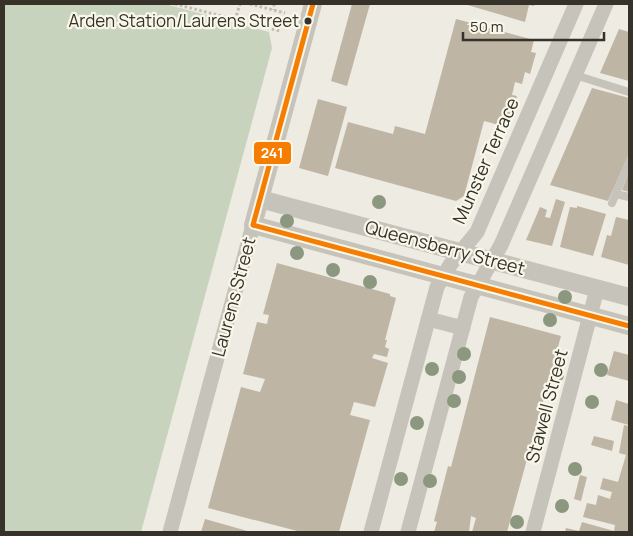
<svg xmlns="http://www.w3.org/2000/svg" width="633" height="536" viewBox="0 0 633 536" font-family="Manrope,sans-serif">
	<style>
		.green { fill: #c8d3bd }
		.building { fill: #bfb5a5 }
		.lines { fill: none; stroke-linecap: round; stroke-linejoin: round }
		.path { stroke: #bfbcb3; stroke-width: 3; stroke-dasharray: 2.5 2.5; stroke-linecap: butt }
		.service { stroke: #c6c3bb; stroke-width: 8 }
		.minor { stroke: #c6c3bb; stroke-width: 15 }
		.tertiary { stroke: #c6c3bb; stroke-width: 18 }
		.bus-1-casing { stroke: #f9f7ea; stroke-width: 9 }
		.bus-1 { stroke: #f57e02; stroke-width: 5 }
		.tree { fill: #8b977f }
		.bus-dot { fill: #363129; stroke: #f9f7ea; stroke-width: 2 }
		.labels { text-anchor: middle; stroke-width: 4.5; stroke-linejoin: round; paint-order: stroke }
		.bus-label { font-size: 17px; fill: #363129; stroke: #f9f7ea; text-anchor: end }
		.street-label { font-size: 18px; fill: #363129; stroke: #f9f7ea }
		.line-badge { stroke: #f9f7ea; stroke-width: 2 }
		.badge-label { font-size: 14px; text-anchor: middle; font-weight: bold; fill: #fff }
	</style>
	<rect width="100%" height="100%" fill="#edebe2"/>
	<path class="green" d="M4 4H165L269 32 272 48 141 532H4Z"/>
	<path class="building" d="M352 4H370L347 86 331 81Z
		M464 4H535L534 6 529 5 525 22Z
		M456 19 534 40 531 52 536 53 530 74 525 72 522 84 515 82 512 95 517 96 511 116 506 114 503 126 484 121 464 196 456 201 335 168 348 122 393 134 395 126 425 134Z
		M619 29 629 32V81L600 73Z
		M592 88 629 98V154L608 201 550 185Z
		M318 99 347 107 328 176 299 168Z
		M629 172V192L622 190Z
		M556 199 565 202 552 246 526 240 540 207 547 210 545 217 550 218Z
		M577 206 606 214 593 256 560 247 570 207 577 208Z
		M616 217 629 220V265L601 257 607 235 611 236Z
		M277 263 390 294V296L396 298 385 340H387L385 347 389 349 387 357 374 354 372 358 388 363 375 407 354 402 350 415 370 420 339 532H301L208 508 241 387 260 392 265 379 243 374 257 322 267 324 269 315 263 314Z
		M490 317 561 336 507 532H472L476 518 471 516 469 532H434L437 522 434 521 448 466 451 467Z
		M614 351 629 355V381L607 375Z
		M616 400 629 404V425L611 420Z
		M624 425 629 426V532H565L566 528 579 531 582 522 614 531 615 525 583 517 587 503 596 505 598 495 610 499 612 492 600 489 603 478 618 482 626 455 619 453Z
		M594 436 614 441 612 451 591 445Z
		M580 475 587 477 581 501 574 499Z
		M205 519 251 532H201Z"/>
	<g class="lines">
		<path class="path" d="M175 4 280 31
			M250 4 285 13
			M274 4V10
			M235 20 240 4"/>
		<path class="service" d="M575 75 629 92
			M616 194 629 197
			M612 203 629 162"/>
		<path class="minor" d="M428 319 463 328
			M170 532 253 225
			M371 532 437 287 450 265 477 232 576 4
			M408 532 471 297 501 245 606 4
			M533 532 597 289"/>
		<path class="tertiary" d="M313 4 253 225 629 326
			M260 199 629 297"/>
		<defs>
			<path id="bus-1" d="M313 4 253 225 629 326"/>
		</defs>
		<use href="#bus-1" class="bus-1-casing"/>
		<use href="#bus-1" class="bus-1"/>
	</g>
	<g class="tree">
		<circle cx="379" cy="202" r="7"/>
		<circle cx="287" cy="221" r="7"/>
		<circle cx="297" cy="253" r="7"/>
		<circle cx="333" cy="270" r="7"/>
		<circle cx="370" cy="282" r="7"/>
		<circle cx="565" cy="297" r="7"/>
		<circle cx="550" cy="320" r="7"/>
		<circle cx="464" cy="354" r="7"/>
		<circle cx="432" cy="369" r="7"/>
		<circle cx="601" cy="370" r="7"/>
		<circle cx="557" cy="375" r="7"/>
		<circle cx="459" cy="377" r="7"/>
		<circle cx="454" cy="401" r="7"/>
		<circle cx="592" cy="402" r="7"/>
		<circle cx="417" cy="423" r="7"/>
		<circle cx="575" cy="469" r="7"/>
		<circle cx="401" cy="479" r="7"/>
		<circle cx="430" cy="481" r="7"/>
		<circle cx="562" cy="506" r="7"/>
		<circle cx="517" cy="522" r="7"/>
	</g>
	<circle class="bus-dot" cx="308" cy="21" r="4.5"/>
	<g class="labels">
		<g class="bus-label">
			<text x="299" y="27">Arden Station/Laurens Street</text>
		</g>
		<g class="street-label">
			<text transform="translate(486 161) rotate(-66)" y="6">Munster Terrace</text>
			<text transform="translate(445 248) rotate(15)" y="6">Queensberry Street</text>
			<text transform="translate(234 297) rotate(-75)" y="6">Laurens Street</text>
			<text transform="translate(547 406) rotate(-75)" y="6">Stawell Street</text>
		</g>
	</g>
	<rect class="line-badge" x="253" y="141" width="39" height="24" rx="5" fill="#f57e02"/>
	<g class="badge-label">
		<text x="272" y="158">241</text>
	</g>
	<rect width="633" height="536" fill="none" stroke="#363129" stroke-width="10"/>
	<path d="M463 32v8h141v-8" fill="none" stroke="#363129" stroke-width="2.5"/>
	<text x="470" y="32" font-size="15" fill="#363129" stroke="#f9f7ea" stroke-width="4" paint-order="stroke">50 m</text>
</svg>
